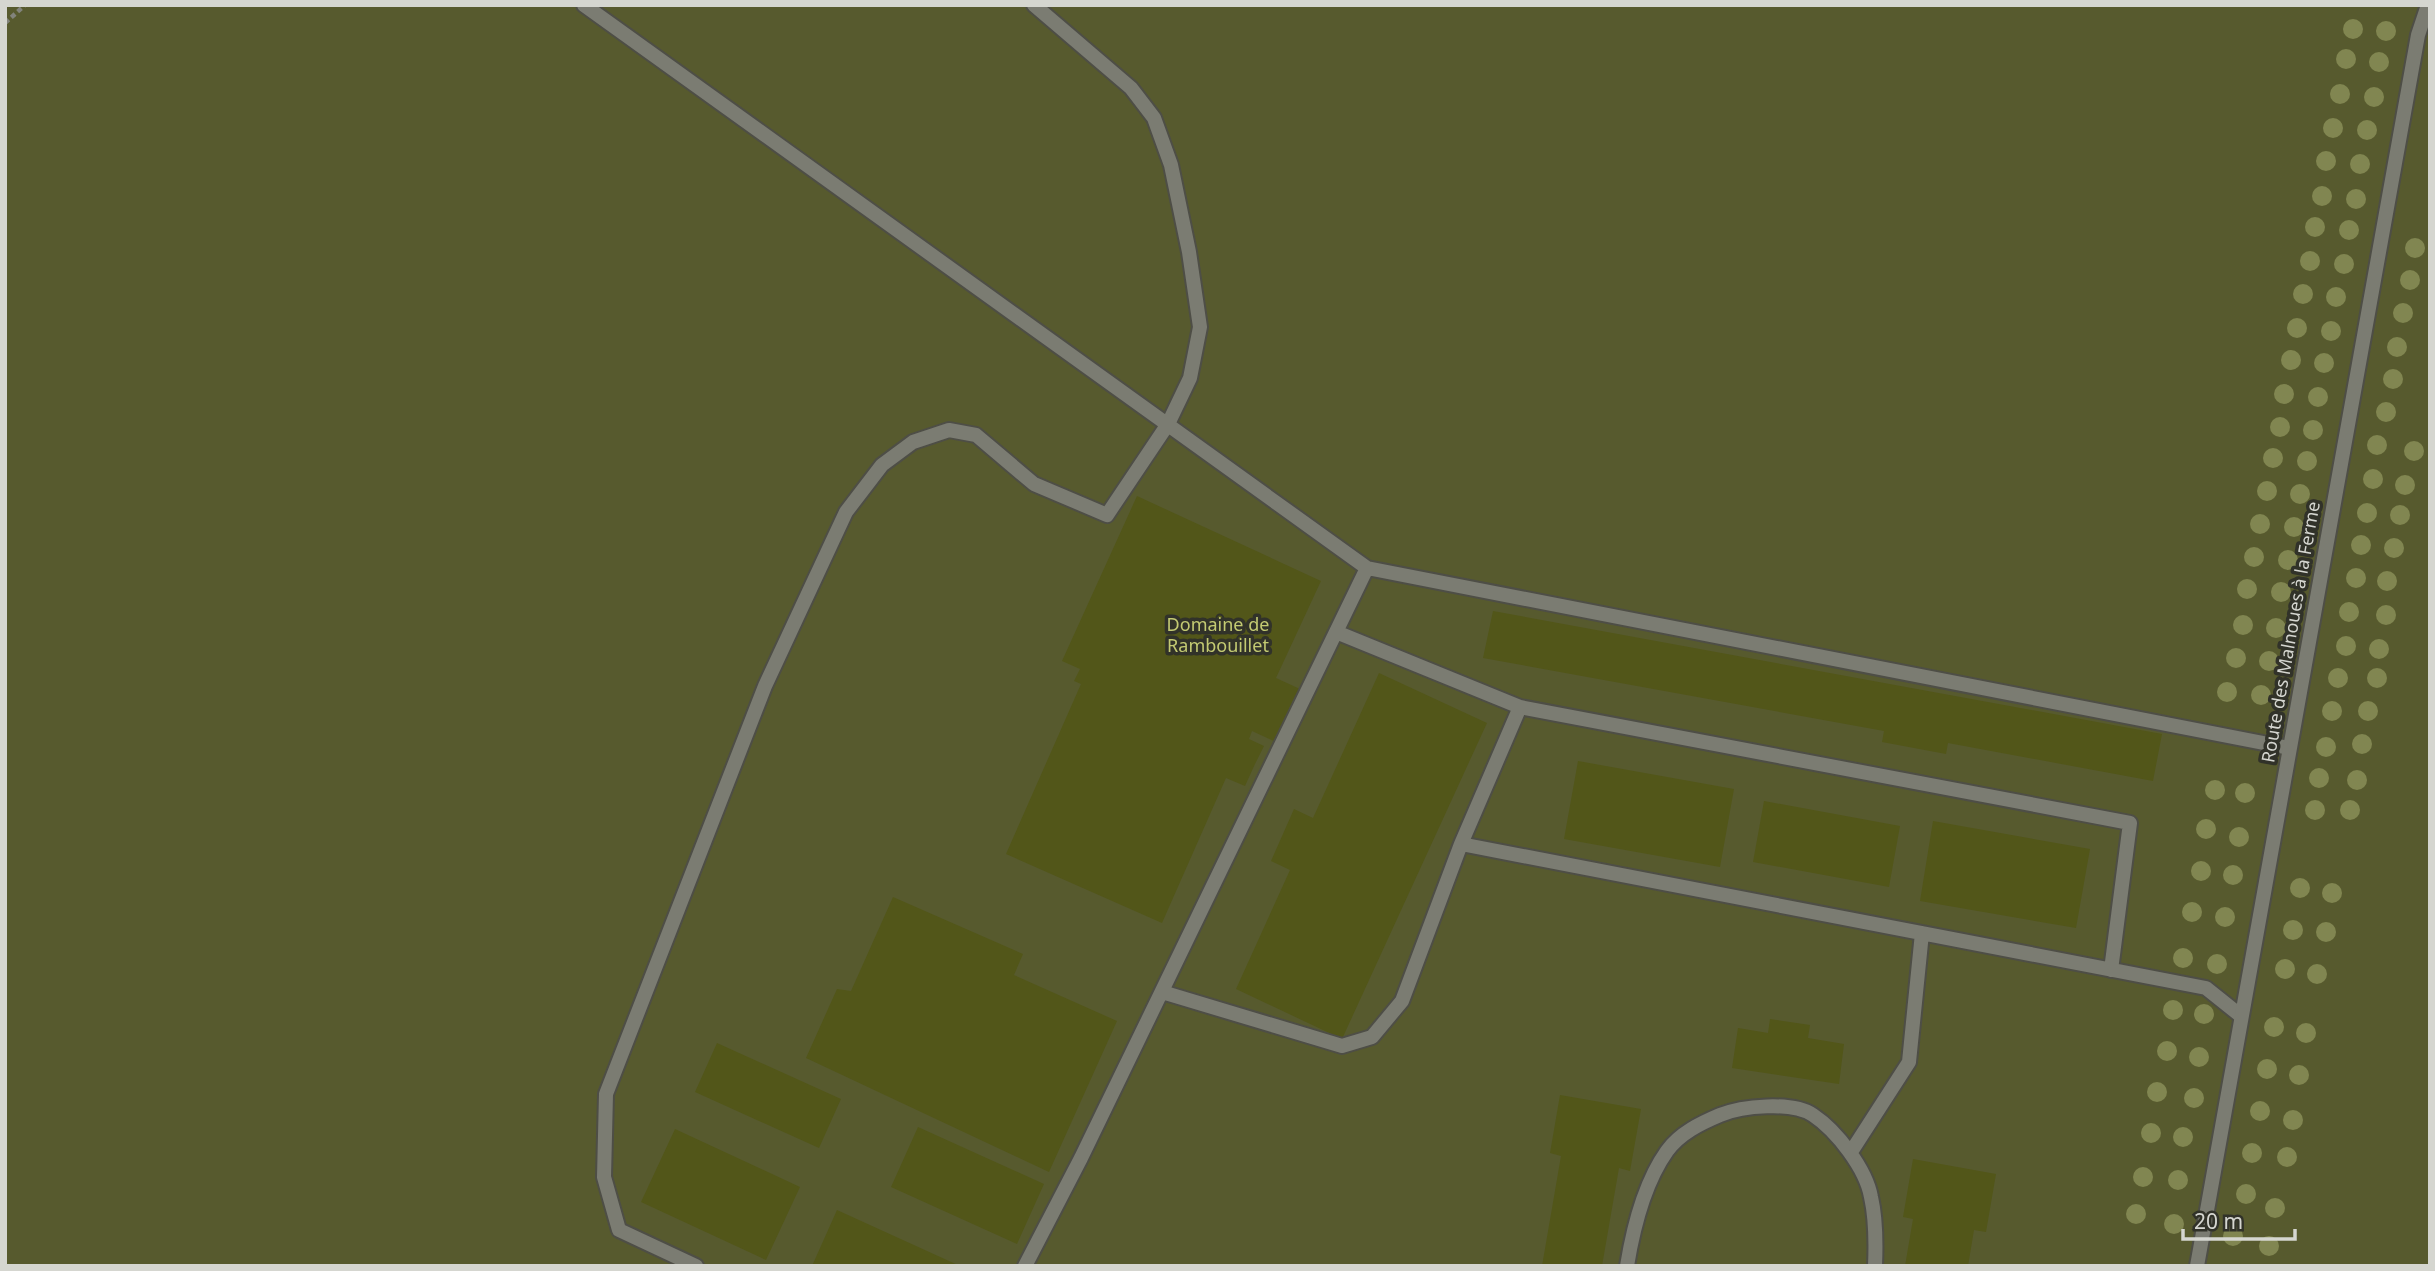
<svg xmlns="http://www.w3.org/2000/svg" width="2435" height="1271" viewBox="0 0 2435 1271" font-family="'Noto Sans',sans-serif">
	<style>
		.green { fill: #575a2e }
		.building { fill: #525619 }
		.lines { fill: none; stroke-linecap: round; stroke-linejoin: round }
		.lane-casing { stroke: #4e4e46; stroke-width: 18 }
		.street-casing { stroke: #4e4e46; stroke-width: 18 }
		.path { stroke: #82837b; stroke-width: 4.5; stroke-dasharray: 5 3.5; stroke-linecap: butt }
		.lane { stroke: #7b7c72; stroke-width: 14 }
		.street { stroke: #7b7c72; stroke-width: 14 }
		.tree { fill: #818651 }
		.labels { text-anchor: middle; stroke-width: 7; stroke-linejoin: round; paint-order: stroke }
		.park-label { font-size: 18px; fill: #c3ca72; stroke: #313229 }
		.street-label { font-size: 18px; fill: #d5d6d0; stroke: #313229 }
	</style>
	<rect width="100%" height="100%" fill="#313229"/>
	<path class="green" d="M5 5H2430V1266H5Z"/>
	<path class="building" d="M1137 496 1321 581 1276 678 1300 689 1276 742 1252 731 1249 739 1264 746 1255 764 1245 786 1226 778 1162 923 1006 854 1081 684 1074 681 1080 669 1062 661Z
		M1493 611 2162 734 2153 781 1948 743 1946 754 1882 742 1884 731 1483 658Z
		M1379 673 1487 723 1342 1039 1236 989 1290 870 1271 861 1294 809 1313 818Z
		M1578 761 1734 789 1720 867 1564 839Z
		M1764 801 1900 826 1889 887 1753 862Z
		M1933 821 2090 849 2076 928 1920 901Z
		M893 897 1023 954 1014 975 1117 1021 1049 1172 806 1058 837 989 851 991Z
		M1770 1019 1810 1025 1808 1038 1844 1044 1839 1084 1732 1068 1738 1028 1768 1033Z
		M717 1043 841 1099 819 1148 695 1092Z
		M1560 1095 1641 1109 1630 1171 1619 1168 1602 1266H1542L1561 1156 1550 1153Z
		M918 1127 1044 1184 1017 1244 891 1187Z
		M675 1129 800 1187 766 1260 641 1202Z
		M1913 1159 1996 1174 1986 1232 1974 1230 1968 1266H1905L1913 1219 1903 1217Z
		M837 1210 960 1266H812Z"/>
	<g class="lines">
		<defs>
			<path id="lane" d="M584 5 1367 568 2289 748
				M1336 632 1520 707 2130 823 2111 970
				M1461 844 1520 707
				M1162 992 1342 1046 1372 1037 1402 1001 1461 844 2206 988 2241 1016
				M1851 1152 1909 1062 1922 933
				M696 1266 619 1230 604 1177 606 1094 765 686 846 512 882 465 913 442 949 430 976 435 1034 484 1107 515 1168 424 1190 378 1200 327 1189 252 1171 165 1154 118 1131 88 1034 5
				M1025 1266 1081 1158 1367 568
				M1627 1266C1633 1229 1645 1182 1667 1151 1680 1133 1701 1123 1720 1115 1742 1106 1792 1101 1813 1115 1837 1131 1866 1169 1871 1197 1876 1219 1876 1243 1875 1266"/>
			<path id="street" d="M2197 1266 2418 35 2428 5"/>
		</defs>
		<use href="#lane" class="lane-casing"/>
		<use href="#street" class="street-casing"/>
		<path class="path" d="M5 23 25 5"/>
		<use href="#lane" class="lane"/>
		<use href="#street" class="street"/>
	</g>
	<g class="tree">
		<circle cx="2353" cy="29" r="10"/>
		<circle cx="2386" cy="31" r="10"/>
		<circle cx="2346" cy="59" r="10"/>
		<circle cx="2379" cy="62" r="10"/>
		<circle cx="2340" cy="94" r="10"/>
		<circle cx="2374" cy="97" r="10"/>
		<circle cx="2333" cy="128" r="10"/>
		<circle cx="2367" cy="130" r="10"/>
		<circle cx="2326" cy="161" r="10"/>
		<circle cx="2360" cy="164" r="10"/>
		<circle cx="2322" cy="196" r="10"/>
		<circle cx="2356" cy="199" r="10"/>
		<circle cx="2315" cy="227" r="10"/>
		<circle cx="2349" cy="230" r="10"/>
		<circle cx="2415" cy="248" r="10"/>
		<circle cx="2310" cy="261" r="10"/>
		<circle cx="2344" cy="264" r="10"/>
		<circle cx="2410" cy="280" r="10"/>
		<circle cx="2303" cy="294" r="10"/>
		<circle cx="2336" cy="297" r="10"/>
		<circle cx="2403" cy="313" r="10"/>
		<circle cx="2297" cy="328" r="10"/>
		<circle cx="2331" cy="331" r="10"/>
		<circle cx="2397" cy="347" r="10"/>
		<circle cx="2291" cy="360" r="10"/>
		<circle cx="2324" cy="363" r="10"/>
		<circle cx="2393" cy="379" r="10"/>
		<circle cx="2284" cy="394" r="10"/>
		<circle cx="2318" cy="397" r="10"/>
		<circle cx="2386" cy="412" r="10"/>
		<circle cx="2280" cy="427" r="10"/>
		<circle cx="2313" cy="430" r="10"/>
		<circle cx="2377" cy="445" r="10"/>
		<circle cx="2414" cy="451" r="10"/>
		<circle cx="2273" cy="458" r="10"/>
		<circle cx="2307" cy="461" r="10"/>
		<circle cx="2373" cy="479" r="10"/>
		<circle cx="2405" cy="485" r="10"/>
		<circle cx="2267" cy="491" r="10"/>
		<circle cx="2300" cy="494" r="10"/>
		<circle cx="2367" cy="513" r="10"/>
		<circle cx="2400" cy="515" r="10"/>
		<circle cx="2260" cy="524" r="10"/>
		<circle cx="2294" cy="527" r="10"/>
		<circle cx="2361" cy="545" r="10"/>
		<circle cx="2394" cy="548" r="10"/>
		<circle cx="2254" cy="557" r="10"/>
		<circle cx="2288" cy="560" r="10"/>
		<circle cx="2356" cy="578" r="10"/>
		<circle cx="2387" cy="581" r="10"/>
		<circle cx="2247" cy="589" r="10"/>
		<circle cx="2281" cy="592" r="10"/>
		<circle cx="2349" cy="612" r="10"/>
		<circle cx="2386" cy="615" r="10"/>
		<circle cx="2243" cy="625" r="10"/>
		<circle cx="2276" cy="628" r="10"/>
		<circle cx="2346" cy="646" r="10"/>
		<circle cx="2379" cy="649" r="10"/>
		<circle cx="2236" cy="658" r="10"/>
		<circle cx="2269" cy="661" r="10"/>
		<circle cx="2338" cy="678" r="10"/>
		<circle cx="2377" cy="678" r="10"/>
		<circle cx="2227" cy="692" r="10"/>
		<circle cx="2261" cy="695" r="10"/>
		<circle cx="2332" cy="711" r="10"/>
		<circle cx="2368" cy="711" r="10"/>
		<circle cx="2362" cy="744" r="10"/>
		<circle cx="2326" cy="747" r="10"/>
		<circle cx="2319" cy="778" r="10"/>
		<circle cx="2357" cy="780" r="10"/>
		<circle cx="2215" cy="790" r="10"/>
		<circle cx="2245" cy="793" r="10"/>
		<circle cx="2315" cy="810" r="10"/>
		<circle cx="2350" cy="810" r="10"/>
		<circle cx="2206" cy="829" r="10"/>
		<circle cx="2239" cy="837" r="10"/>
		<circle cx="2201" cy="871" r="10"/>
		<circle cx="2233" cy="875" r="10"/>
		<circle cx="2300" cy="888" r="10"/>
		<circle cx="2332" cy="893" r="10"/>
		<circle cx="2192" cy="912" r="10"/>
		<circle cx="2225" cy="917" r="10"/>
		<circle cx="2293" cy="930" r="10"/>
		<circle cx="2326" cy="932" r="10"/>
		<circle cx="2183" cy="958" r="10"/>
		<circle cx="2217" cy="964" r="10"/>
		<circle cx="2285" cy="969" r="10"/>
		<circle cx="2317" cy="974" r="10"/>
		<circle cx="2173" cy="1010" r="10"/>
		<circle cx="2204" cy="1014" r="10"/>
		<circle cx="2274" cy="1027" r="10"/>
		<circle cx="2306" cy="1033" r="10"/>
		<circle cx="2167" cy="1051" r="10"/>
		<circle cx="2199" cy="1057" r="10"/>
		<circle cx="2267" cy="1069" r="10"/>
		<circle cx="2299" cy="1075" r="10"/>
		<circle cx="2157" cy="1092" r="10"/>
		<circle cx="2194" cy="1098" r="10"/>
		<circle cx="2260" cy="1111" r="10"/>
		<circle cx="2293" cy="1120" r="10"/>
		<circle cx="2151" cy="1133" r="10"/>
		<circle cx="2183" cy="1137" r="10"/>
		<circle cx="2252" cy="1153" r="10"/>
		<circle cx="2287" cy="1157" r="10"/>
		<circle cx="2143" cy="1177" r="10"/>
		<circle cx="2178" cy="1180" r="10"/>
		<circle cx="2246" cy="1194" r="10"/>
		<circle cx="2275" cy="1208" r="10"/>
		<circle cx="2136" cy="1214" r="10"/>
		<circle cx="2174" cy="1224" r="10"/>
		<circle cx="2233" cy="1236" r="10"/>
		<circle cx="2269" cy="1246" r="10"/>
	</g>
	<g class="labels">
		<g class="park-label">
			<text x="1218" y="631">Domaine de<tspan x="1218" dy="21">Rambouillet</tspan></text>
		</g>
		<g class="street-label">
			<text transform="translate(2291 632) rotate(-80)" y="6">Route des Malnoues à la Ferme</text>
		</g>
	</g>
	<rect width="2435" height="1271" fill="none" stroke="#d5d6d0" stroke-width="14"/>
	<path d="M2183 1229v10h112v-10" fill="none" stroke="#d5d6d0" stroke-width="3.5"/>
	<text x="2194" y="1229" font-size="21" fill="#d5d6d0" stroke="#313229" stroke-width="5" paint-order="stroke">20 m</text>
</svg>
